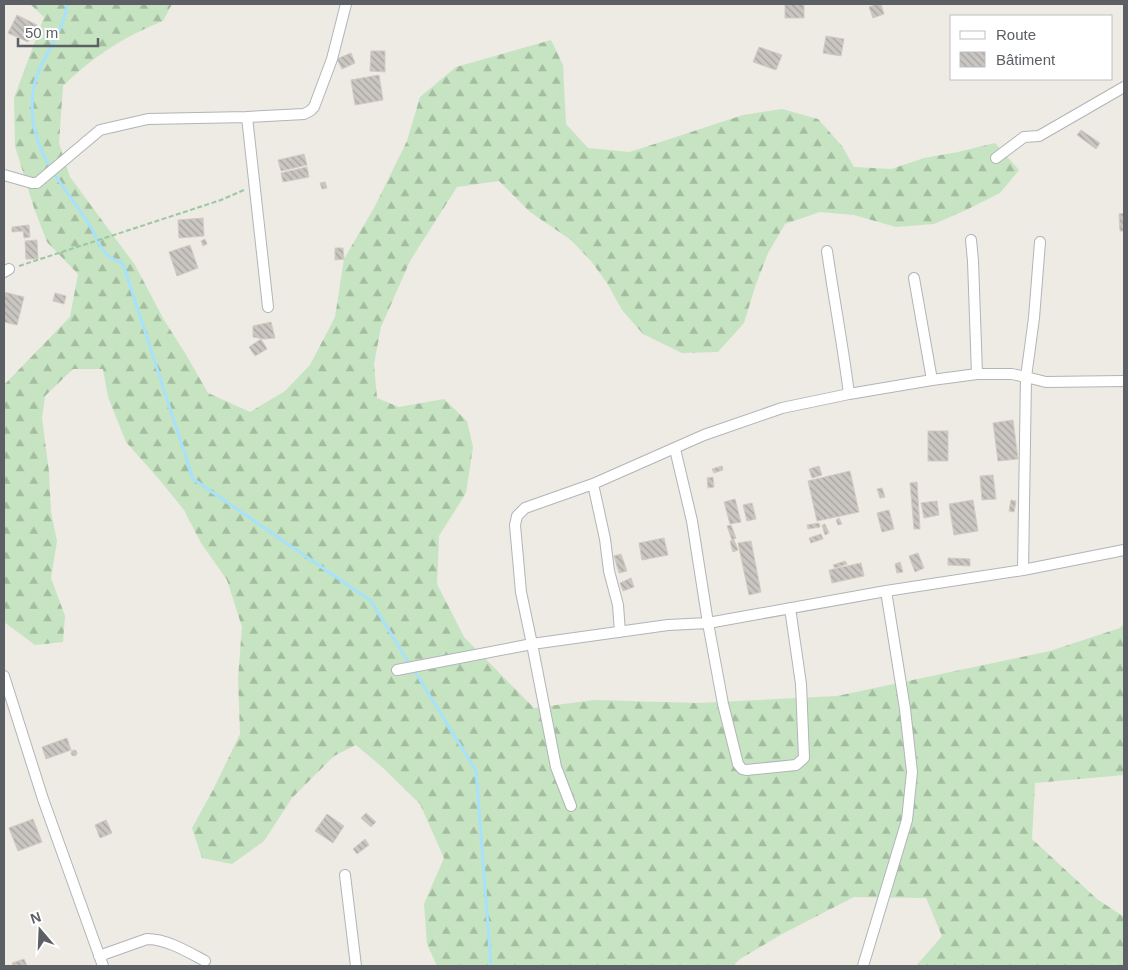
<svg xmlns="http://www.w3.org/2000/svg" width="1128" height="970" viewBox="0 0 1128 970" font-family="Helvetica,sans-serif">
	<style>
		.forest { fill: url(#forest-firs) }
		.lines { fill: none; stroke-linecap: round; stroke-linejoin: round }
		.stream { stroke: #a7e1fb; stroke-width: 3 }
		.building { fill: url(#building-back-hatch); stroke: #d2cbc2 }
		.minor-casing { stroke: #b1b5b8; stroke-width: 12 }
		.path { stroke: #9cc7a3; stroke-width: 2; stroke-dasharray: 5 2.5; stroke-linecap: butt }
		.minor { stroke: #fff; stroke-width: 10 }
	</style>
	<defs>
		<pattern id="forest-firs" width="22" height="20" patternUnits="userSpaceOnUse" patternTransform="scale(1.25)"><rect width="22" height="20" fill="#c6e4c1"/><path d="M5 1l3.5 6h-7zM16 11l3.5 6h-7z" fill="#a4bca0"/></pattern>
		<pattern id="building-back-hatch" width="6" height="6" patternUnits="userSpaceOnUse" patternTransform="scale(1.25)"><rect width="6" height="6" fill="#c9c5c1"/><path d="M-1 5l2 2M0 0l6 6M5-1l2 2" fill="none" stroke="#a6a3a0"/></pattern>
	</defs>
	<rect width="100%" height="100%" fill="#eeeae4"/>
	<path class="forest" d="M30 4H101L102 5 108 4H172L163 21C126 35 91 58 63 86L59 143 70 177 135 265 164 320 185 353 208 393 250 412 285 391 310 365 335 317 344 259 374 208 407 141 420 97 456 67 551 40 563 65 566 124 588 148 630 152 743 115 782 109 818 119 842 146 854 167 891 169 924 158 958 152 995 143 1019 170 1000 193 966 210 934 224 896 227 854 215 820 212 785 224 768 253 755 287 744 323 718 352 682 353 643 334 622 310 607 283 591 261 571 240 530 212 499 181 457 187 410 261 381 327 374 364 377 398 399 407 444 399 467 421 473 447 466 493 439 536 437 584 464 637 534 708 594 700 699 703 837 696 1050 651 1120 628 1124 624V775L1035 783 1032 839 1097 899 1124 917V966H916L942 936 926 898 854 897 782 934 740 959 733 966H437L427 944 424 904 444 858 420 804 382 767 356 745 334 756 292 798 264 841 232 864 202 858 192 828 213 790 240 734 238 678 242 627 227 580 201 543 184 510 158 478 126 442 108 397 103 369H73L45 396 42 418 49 472 51 512 57 541 51 578 65 616 63 642 35 645 4 622V385L70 317 78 274 47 242 34 208 15 146 14 98 44 17Z"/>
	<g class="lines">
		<path class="stream" d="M67 4C64 35 37 60 33 92 26 149 61 181 89 224 95 234 99 246 106 254 110 258 118 261 123 264L193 479 371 601 410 665
			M414 670 476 771 491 966"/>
	</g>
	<path class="building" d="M785 4H804V18H785Z
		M877 4H881L884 14 873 18 869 7Z
		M17 15 37 25 28 42 8 33Z
		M826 36 844 39 841 56 823 53Z
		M759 47 782 55 776 70 753 62Z
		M371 51H385V72L370 71Z
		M351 53 355 63 342 69 337 59Z
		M379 75 383 100 355 105 351 80Z
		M1081 130 1100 143 1096 149 1077 135Z
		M304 154 307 165 281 171 278 160Z
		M307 167 309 177 283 182 281 173Z
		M325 182 327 188 322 189 320 183Z
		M1124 213V231H1120L1119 214Z
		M203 218 204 236 179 238 178 220Z
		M29 225 30 237 24 238 23 231 12 232V227Z
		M205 239 207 244 203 246 201 241Z
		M37 240 38 259H26L25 241Z
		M190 245 198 268 177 276 169 252Z
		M335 248H343L344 259 335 260Z
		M4 292 24 297 17 325 4 322Z
		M55 293 66 296 64 304 53 301Z
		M271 322 275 338 264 339 253 337V326Z
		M261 339 267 349 255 356 249 347Z
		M1013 420 1018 459 998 461 993 423Z
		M928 431H948V461H928Z
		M722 466 723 470 714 473 712 469Z
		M819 466 822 475 812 478 809 469Z
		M850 471 859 512 817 521 808 481Z
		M993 475 996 499 982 500 980 476Z
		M713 477 714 487 708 488 707 478Z
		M917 482 920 529H914L910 483Z
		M882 488 885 497 880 498 877 489Z
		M735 499 741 522 730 524 724 502Z
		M973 500 978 531 954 535 949 504Z
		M1011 500 1016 501 1014 512 1009 511Z
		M937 501 939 515 924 518 921 503Z
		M752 503 756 519 747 521 743 505Z
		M889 510 894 529 882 532 877 513Z
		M839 518 842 524 838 525 836 520Z
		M819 523 820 527 808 529 807 525Z
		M825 524 829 533 825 535 822 525Z
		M731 525 736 538 732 540 727 526Z
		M821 534 823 539 811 543 809 538Z
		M664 538 668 555 642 560 639 543Z
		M734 540 738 550 733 552 730 541Z
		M751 541 761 592 749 595 738 543Z
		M918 553 924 568 915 572 909 556Z
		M621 554 627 571 619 573 614 556Z
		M948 558 970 559V566L948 565Z
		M845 561 847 564 835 568 833 565Z
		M900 562 903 572 897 573 895 564Z
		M861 563 864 576 832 583 829 570Z
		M631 578 634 587 623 591 620 583Z
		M67 738 71 750 46 759 42 747Z
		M71 753a3 3 0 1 1 6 0a3 3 0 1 1-6 0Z
		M366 813 376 822 371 827 361 818Z
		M327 814 344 826 333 843 315 831Z
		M33 819 42 842 18 851 9 828Z
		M106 820 112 833 100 838 95 825Z
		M365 839 369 845 357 854 353 849Z
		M24 959 27 966H13L12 963Z"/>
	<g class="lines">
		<defs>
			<path id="minor" d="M247 117 268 307
				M996 158 1024 137 1039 136 1124 87
				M4 175 32 183H37L100 130 148 119 247 117 304 114 310 111 314 107 332 59 346 4
				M971 240 973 261 977 374H1012L1026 377 1023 570
				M1040 242 1034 318 1026 377 1046 382 1124 381
				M827 251C834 299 843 346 849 394L932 380
				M4 272 9 269
				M914 278 932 380 977 374
				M849 394 782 408 704 435 593 484 525 508 517 516 515 525 521 592 532 644 668 625 708 623 886 591 1023 570 1124 550
				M675 449 692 521 708 623 723 704 738 764 742 769 746 770 796 765 804 758 801 684 790 608
				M593 484 605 539 609 571 618 605 620 632
				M397 670 532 644 556 767 571 806
				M4 676 43 799 103 966
				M345 875 356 966
				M99 956 147 939C167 939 188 952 205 961
				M863 966 907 820 912 772 905 709 886 591"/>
		</defs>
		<use href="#minor" class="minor-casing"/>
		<path class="path" d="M19 266 221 200 244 190"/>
		<use href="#minor" class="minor"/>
	</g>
	<rect width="1128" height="970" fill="none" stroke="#5c6064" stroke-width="10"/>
	<rect x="950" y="15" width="162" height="65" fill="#ffffff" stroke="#bebfc1"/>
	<rect x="960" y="31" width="25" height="8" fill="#ffffff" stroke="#bebfc1"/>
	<text x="996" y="40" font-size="15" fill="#5c6064">Route</text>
	<rect x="960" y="52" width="25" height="15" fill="url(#building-back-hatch)" stroke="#bebfc1"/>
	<text x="996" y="65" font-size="15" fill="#5c6064">Bâtiment</text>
	<g transform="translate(40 930) rotate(341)" stroke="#ffffff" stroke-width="4" paint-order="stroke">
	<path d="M0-4L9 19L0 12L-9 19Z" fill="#5c6064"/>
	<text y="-8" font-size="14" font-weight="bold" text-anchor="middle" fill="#5c6064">N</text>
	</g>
	<path d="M18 38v8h80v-8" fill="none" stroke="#5c6064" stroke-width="2.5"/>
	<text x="25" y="38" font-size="15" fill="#5c6064" stroke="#ffffff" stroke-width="4" paint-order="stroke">50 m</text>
</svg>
